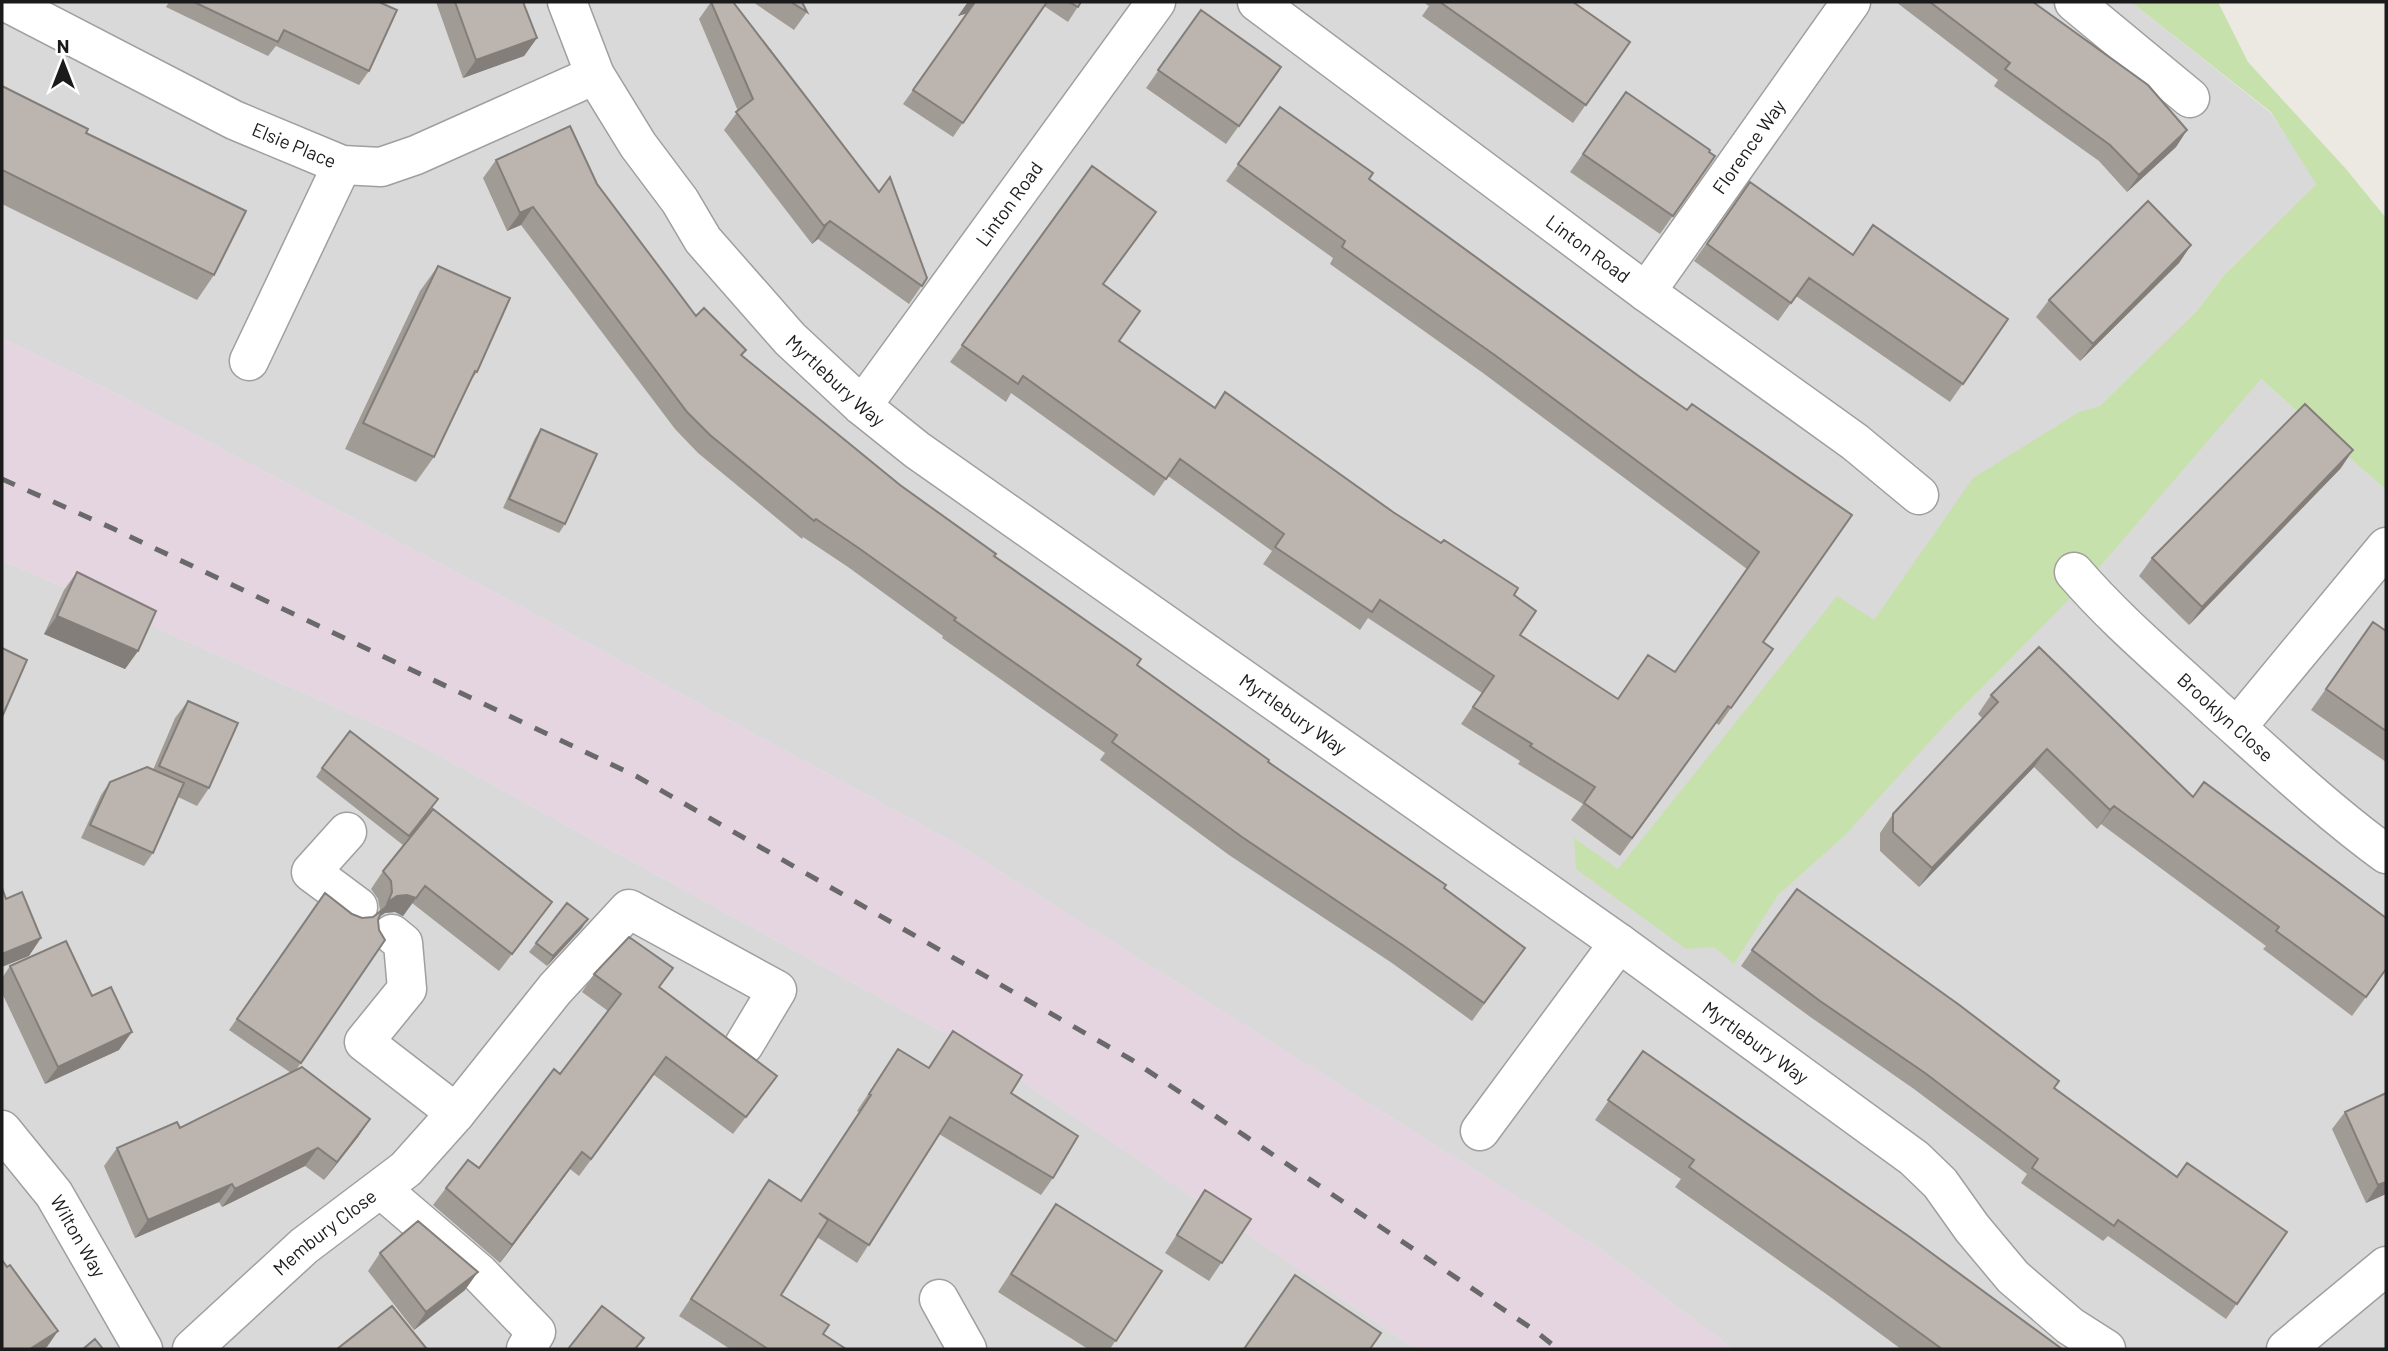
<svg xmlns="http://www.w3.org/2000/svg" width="2388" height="1351" viewBox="0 0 2388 1351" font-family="Barlow,sans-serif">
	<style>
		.residential { fill: #d9d9d9 }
		.industrial { fill: #e4d5e1 }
		.grass { fill: #c7e1ad }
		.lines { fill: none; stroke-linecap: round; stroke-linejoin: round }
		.minor-casing { stroke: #9f9f9f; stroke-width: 41 }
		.minor { stroke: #fff; stroke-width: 38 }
		.rail { stroke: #696969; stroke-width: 5; stroke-dasharray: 14 14; stroke-linecap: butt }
		.wall { fill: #a19b96 }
		.shaded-wall { fill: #837e7a }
		.building { fill: #bbb4af; stroke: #837e7a; stroke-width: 2 }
		.labels { text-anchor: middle; stroke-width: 5; stroke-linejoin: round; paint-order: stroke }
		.street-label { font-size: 19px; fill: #1b1b1b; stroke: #fff }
	</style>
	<rect width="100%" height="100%" fill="#ece8e2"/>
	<path class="residential" d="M2 2H2131L2271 113 2317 183 2224 275 2196 312 2261 379 2386 490V1349H1733L1602 1250 955 843 496 593 113 392 2 338Z
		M2 560 411 740 981 1053 1416 1349H2Z"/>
	<path class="industrial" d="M2 338 113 392 496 593 955 843 1602 1250 1733 1349H1416L981 1053 411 740 2 560Z"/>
	<path class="grass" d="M2131 2H2218L2248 62 2346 169 2386 218V490L2261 379 2091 577 1943 727 1845 835 1778 895 1734 964 1714 947 1686 949 1576 869 1574 838 1618 869 1837 596 1874 620 1973 478 2079 412 2100 406 2196 312 2224 275 2316 184 2271 112Z"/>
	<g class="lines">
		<defs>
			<g id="minor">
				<path id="s1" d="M6 2 234 120 342 165 381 167 416 155 595 75"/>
				<path id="s2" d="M567 2 595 75 638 145 680 201 703 240 790 339 862 406 917 450 1619 943 1914 1158 1940 1183 1972 1228 2013 1277 2070 1326 2106 1349"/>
				<path id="s3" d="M1257 2 1646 292 1855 442 1919 495"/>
				<path d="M2074 2 2190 98"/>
				<path id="s4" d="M1646 292 1851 2"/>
				<path d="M249 361 342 165"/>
				<path id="s5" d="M862 406 1156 2"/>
				<path id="s6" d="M2074 572C2117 622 2168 664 2216 709 2271 758 2326 810 2386 854"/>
				<path d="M2237 727 2386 547"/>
				<path d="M347 832 311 872 358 907"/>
				<path d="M392 934 403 943 407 989 364 1042 456 1113"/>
				<path id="s7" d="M2 1130 54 1194 143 1349"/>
				<path d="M1480 1131 1619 943"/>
				<path d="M381 1189 479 1273 536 1332 526 1349"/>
				<path d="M939 1299 967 1349"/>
				<path id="s8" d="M192 1349 304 1246 406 1169 456 1113 555 989 629 909 777 990 744 1045"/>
				<path d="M2286 1349 2386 1266"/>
			</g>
		</defs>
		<use href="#minor" class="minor-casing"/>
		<use href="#minor" class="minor"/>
		<path class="rail" d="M2 479 114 529 636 776 1132 1060 1534 1330 1558 1349"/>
	</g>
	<path class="wall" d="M169 2H379L369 71 359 85 276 46 268 56 166 7Z
		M436 2H523L537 38 524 56 463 78Z
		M711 2H733L927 278 909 304 818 239 812 244 724 130 738 111 699 19Z
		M753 2H802L807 12 794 30Z
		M968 2H1081L1068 22 1044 6 953 137 903 104 968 13 958 16Z
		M1423 2H1573L1630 42 1573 123 1422 16 1429 6Z
		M1896 2H2033L2187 130 2176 147 2127 192 2099 161 1994 86 1998 80Z
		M1201 10 1281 67 1226 144 1146 88Z
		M2 86 86 133 214 275 197 300 2 204Z
		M1626 92 1715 156 1660 234 1570 172Z
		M1280 107 1369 179 1640 377 1687 410 1852 515 1763 642 1773 649 1719 725 1716 723 1620 856 1571 820 1583 804 1518 764 1520 761 1461 724 1482 693 1368 618 1360 630 1263 564 1272 551 1168 476 1154 496 1011 393 1006 402 950 362 1092 166 1104 285 1119 341 1214 408 1225 392 1393 512 1514 595 1520 635 1618 699 1675 672 1747 569 1483 373 1330 264 1333 258 1226 181Z
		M496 160 597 184 696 316 746 350 742 356 900 485 1137 665 1525 948 1472 1021 1392 963 1229 855 1100 760 1105 753 942 638 943 636 848 567 803 537 802 539 698 453 675 429 521 225 507 231 483 178Z
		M1750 182 1852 255 2008 319 1950 402 1796 296 1778 321 1694 261Z
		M2191 245 2179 263 2080 361 2036 317 2049 300Z
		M438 266 477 372 469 383 434 457 416 482 345 449 420 291Z
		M541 429 565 524 559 533 503 508 535 438Z
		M2341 468 2189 625 2139 576 2152 558Z
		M77 572 138 651 125 669 44 634 64 590Z
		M2373 622 2386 631V762L2311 710Z
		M1991 695 2193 797 2386 970 2352 1016 2263 949 2266 946 2101 824 2097 829 2034 767 1919 887 1880 851V833L1893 814 1983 719 1978 714Z
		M188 701 209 788 197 806 178 797 153 853 144 866 81 838 101 795 110 782 153 770 175 718Z
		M322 768 438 799 403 845 316 777Z
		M383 871 552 902 499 971 412 903 403 916 395 912 385 913 379 917 378 920 379 930 385 940 296 1070 370 1119 358 1137 324 1180 305 1166 222 1207 219 1202 135 1238 104 1166 117 1148 180 1128 291 1073 229 1030 325 893 352 914 362 918 373 917 378 913 380 910 378 899 371 889Z
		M582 928 547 966 529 952 536 943Z
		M1752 950 2054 1088 2177 1177 2287 1232 2226 1319 2108 1236 2103 1241 2021 1183 2027 1174 1914 1089 1809 1016 1741 966Z
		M10 966 92 996 119 1050 45 1084 2 993V978Z
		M594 974 659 987 777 1076 733 1134 654 1075 579 1176 570 1169 500 1263 433 1205 446 1188 479 1168 560 1074 608 1011 582 992Z
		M953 1031 1011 1093 1053 1178 1041 1195 939 1134 857 1263 817 1237 781 1295 823 1334 846 1349H730L679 1316 769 1180 800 1201 859 1112 857 1111 898 1049 928 1068Z
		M1643 1051 2062 1349H1901L1829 1296 1675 1187 1681 1179 1595 1120Z
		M2345 1112 2386 1194 2366 1203 2332 1129Z
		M1205 1190 1251 1219 1209 1281 1165 1253Z
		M1056 1204 1162 1271 1110 1349H1088L998 1292Z
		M380 1253 465 1290 414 1330 368 1271Z"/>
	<path class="shaded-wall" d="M968 2H975L968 13 958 16Z
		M537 38 524 56 463 78 476 60Z
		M2187 130 2176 147 2127 192 2139 175Z
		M533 207 521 225 507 231 520 213Z
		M830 221 818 239 812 244 824 226Z
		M2191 245 2179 263 2080 361 2093 344Z
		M2353 450 2341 468 2189 625 2202 607Z
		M57 616 138 651 125 669 44 634Z
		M2047 749 2034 767 1919 887 1932 868Z
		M2114 806 2101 824 2097 829 2110 810Z
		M425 886 403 916 395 912 385 913 376 919 388 902 397 896Z
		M588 919 582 928 547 966 553 956Z
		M41 938 29 956 2 967V954Z
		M132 1032 119 1050 45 1084 58 1067Z
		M370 1119 358 1137 324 1180 337 1162Z
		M318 1148 305 1166 222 1207 235 1189Z
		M582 1152 570 1169 500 1263 512 1245Z
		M2386 1182V1194L2366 1203 2378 1185Z
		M232 1184 219 1202 135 1238 148 1220Z
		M478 1272 465 1290 414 1330 426 1312Z
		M58 1331 47 1347 43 1349H30Z"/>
	<path class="building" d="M194 2H379L397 10 369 71 284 30 278 42Z
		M455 2H523L537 38 476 60Z
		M711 2H733L879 192 890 177 927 278 922 286 830 221 824 226 736 112 753 99Z
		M791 2H802L807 12Z
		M975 2H1047L963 123 913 90Z
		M1069 2H1081L1078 7Z
		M1440 2H1573L1630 42 1586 105Z
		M1930 2H2033L2148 85 2187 130 2139 175 2110 145 2005 69 2010 63Z
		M1201 10 1281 67 1239 126 1158 70Z
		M2 86 88 129 86 133 246 211 214 275 2 170Z
		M1626 92 1710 150 1709 152 1715 156 1673 216 1583 154Z
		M1280 107 1373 173 1369 179 1640 377 1687 410 1692 404 1852 515 1763 642 1773 649 1731 708 1728 706 1632 838 1584 803 1595 787 1530 746 1532 744 1473 707 1494 676 1380 600 1372 612 1275 547 1284 534 1180 459 1166 479 1023 376 1018 384 962 345 1092 166 1156 212 1103 284 1140 311 1119 341 1215 408 1225 392 1393 512 1441 543 1444 540 1518 588 1514 595 1536 611 1520 635 1618 699 1648 655 1675 672 1759 552 1496 356 1342 247 1345 241 1238 164Z
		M570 126 597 184 696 316 704 308 746 350 741 355 900 485 996 554 994 556 1141 659 1137 665 1269 760 1268 762 1446 885 1444 888 1525 948 1484 1003 1404 946 1242 837 1112 742 1117 735 954 620 956 618 860 549 816 519 814 521 710 435 687 412 533 207 520 213 496 160Z
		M1750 182 1853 255 1873 225 2008 319 1963 384 1809 278 1791 303 1707 244Z
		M2148 201 2191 245 2093 344 2049 300Z
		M438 266 510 298 477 372 475 371 434 457 363 423Z
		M2305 404 2353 450 2202 607 2152 558Z
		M541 429 597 454 565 524 509 499Z
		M77 572 156 611 138 651 57 616Z
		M2373 622 2386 631V731L2326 689Z
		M2039 647 2193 797 2204 782 2386 918V969L2366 997 2276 931 2279 927 2114 806 2110 810 2047 749 1932 868 1893 832V814L1998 702 1991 695Z
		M2 648 27 660 2 717Z
		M188 701 238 723 209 788 159 766Z
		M350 731 438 799 409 836 322 768Z
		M147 767 184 783 153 853 90 825 110 782Z
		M433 809 552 902 512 954 425 886 416 898 407 895 397 896 388 902 392 892 391 881 383 871Z
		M2 888 6 899 22 892 41 938 2 954Z
		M1797 889 1958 1004 2059 1081 2054 1088 2177 1177 2187 1163 2287 1232 2237 1304 2118 1220 2114 1226 2032 1168 2038 1159 1925 1073 1820 1001 1752 950Z
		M325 893 352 914 362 918 373 917 382 910 378 920 379 930 385 940 301 1063 237 1019Z
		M567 903 588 919 553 956 536 943Z
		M629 937 673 968 659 987 777 1076 746 1117 666 1057 591 1159 582 1152 512 1245 446 1188 468 1160 479 1168 554 1069 560 1074 621 994 594 974Z
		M66 941 92 996 111 987 132 1032 58 1067 10 966Z
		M953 1031 1022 1075 1011 1093 1078 1136 1053 1178 950 1117 869 1245 819 1213 828 1220 781 1295 829 1325 823 1334 846 1349H768L691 1299 769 1180 801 1201 871 1095 869 1094 898 1049 929 1068Z
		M1643 1051 1907 1235 2062 1349H1942L1843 1277 1689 1167 1694 1160 1608 1100Z
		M302 1067 370 1119 337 1162 318 1148 235 1189 232 1184 148 1220 117 1148 177 1122 180 1128Z
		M2386 1093V1182L2378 1185 2345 1112Z
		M1205 1190 1251 1219 1222 1263 1177 1235Z
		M1056 1204 1162 1271 1116 1341 1011 1274Z
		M418 1221 478 1272 426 1312 380 1253Z
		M2 1260 7 1267 10 1265 58 1331 30 1349H2Z
		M1295 1275 1381 1333 1370 1349H1244Z
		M392 1306 426 1348 424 1349H337Z
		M602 1306 644 1338 635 1349H568Z
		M95 1339 103 1349H83Z"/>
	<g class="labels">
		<g class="street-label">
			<text dy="7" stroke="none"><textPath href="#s1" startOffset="322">Elsie Place</textPath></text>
			<text dy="7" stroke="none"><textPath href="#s4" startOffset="178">Florence Way</textPath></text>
			<text dy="7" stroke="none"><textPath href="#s5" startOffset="250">Linton Road</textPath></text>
			<text dy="7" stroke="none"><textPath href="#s3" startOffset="413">Linton Road</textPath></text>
			<text dy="7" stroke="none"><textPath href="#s2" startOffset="469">Myrtlebury Way</textPath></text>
			<text dy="7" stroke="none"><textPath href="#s2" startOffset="1036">Myrtlebury Way</textPath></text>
			<text dy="7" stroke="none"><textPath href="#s6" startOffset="210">Brooklyn Close</textPath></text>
			<text dy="7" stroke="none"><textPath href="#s2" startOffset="1603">Myrtlebury Way</textPath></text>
			<text dy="7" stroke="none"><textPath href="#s8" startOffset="177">Membury Close</textPath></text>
			<text dy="7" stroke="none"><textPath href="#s7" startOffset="131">Wilton Way</textPath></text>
		</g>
	</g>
	<rect width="2388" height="1351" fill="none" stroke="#1b1b1b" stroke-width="7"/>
	<g transform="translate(63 63)" stroke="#ffffff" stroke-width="5" paint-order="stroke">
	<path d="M0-5L12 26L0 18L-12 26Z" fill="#1b1b1b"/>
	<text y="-10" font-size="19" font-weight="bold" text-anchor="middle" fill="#1b1b1b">N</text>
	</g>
</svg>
